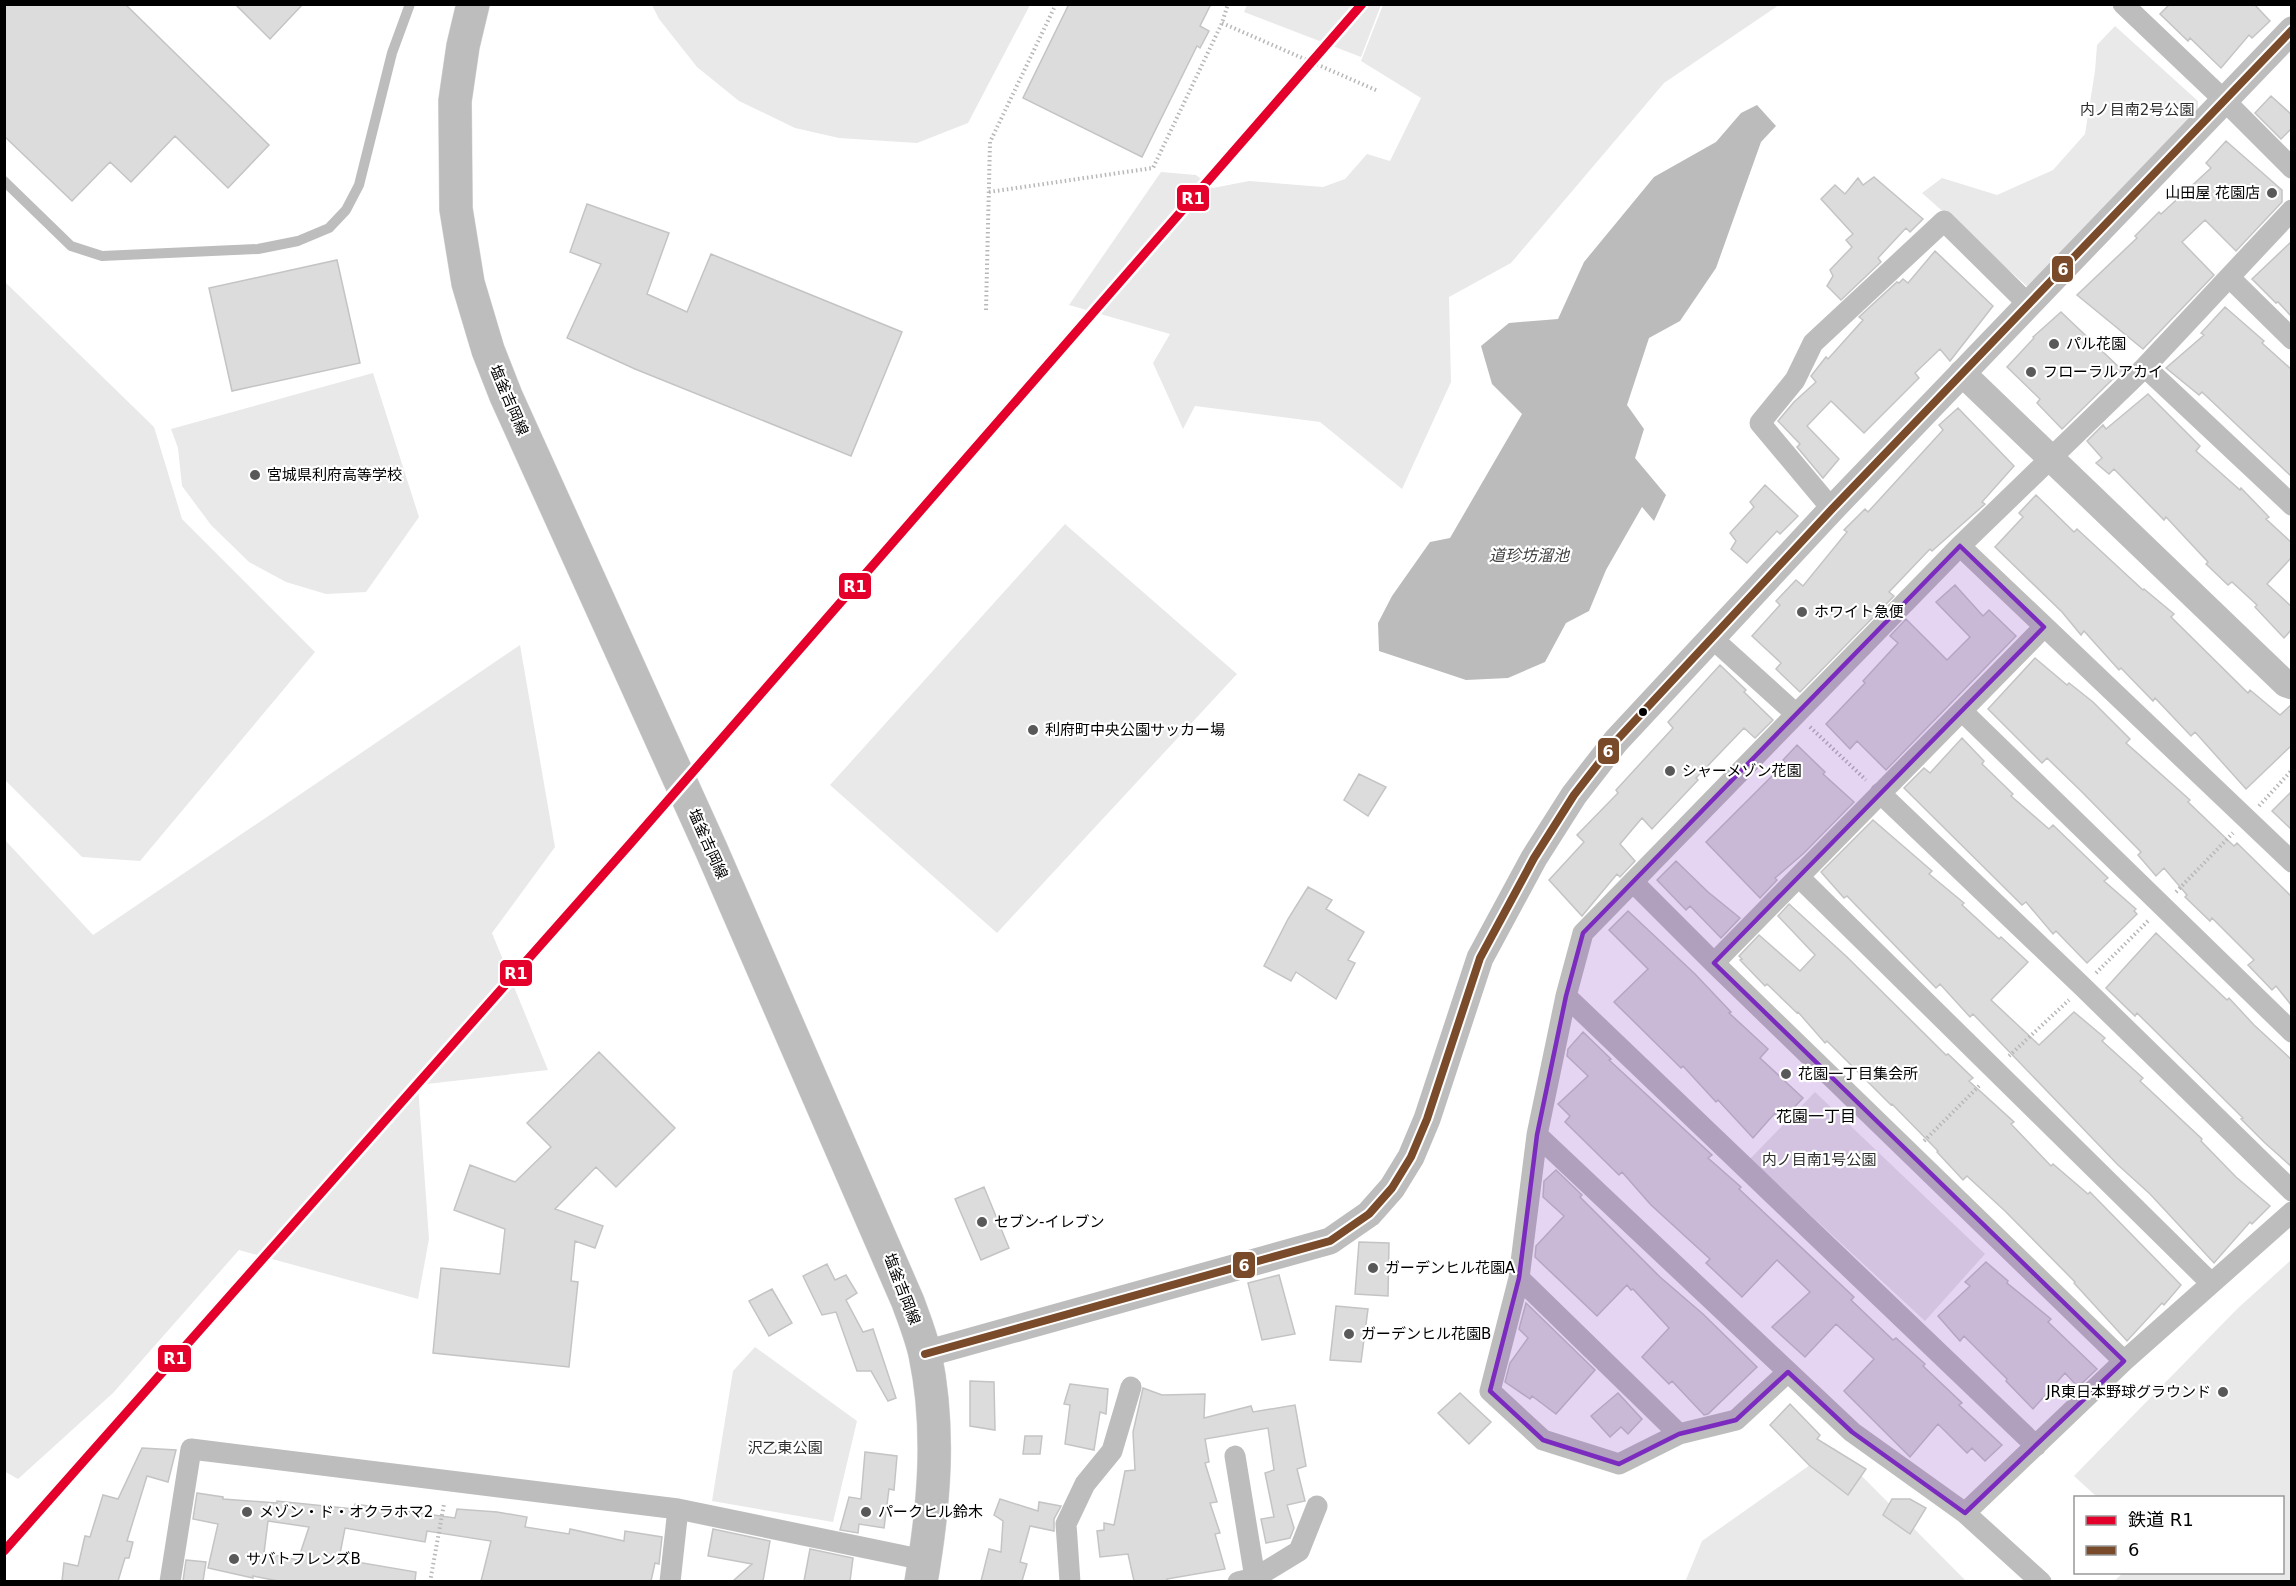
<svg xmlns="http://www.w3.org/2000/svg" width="2296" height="1586" viewBox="0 0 2296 1586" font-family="'DejaVu Sans','Noto Sans JP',sans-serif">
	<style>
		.green { fill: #e9e9e9 }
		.water { fill: #bbb }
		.building { fill: #dcdcdc; stroke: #c4c4c4; stroke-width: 1.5; fill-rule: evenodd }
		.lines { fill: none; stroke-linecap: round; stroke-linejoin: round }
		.primary-casing { stroke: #dbdbdb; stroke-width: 34 }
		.path { stroke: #b8b8b8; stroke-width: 4; stroke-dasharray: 1.5 3; stroke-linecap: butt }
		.service { stroke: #bdbdbd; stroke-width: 10 }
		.minor { stroke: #bdbdbd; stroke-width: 21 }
		.tertiary { stroke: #bdbdbd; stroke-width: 27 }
		.primary { stroke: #bdbdbd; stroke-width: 33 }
		.bus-1-casing { stroke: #fff; stroke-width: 12 }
		.bus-1 { stroke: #7a4b2a; stroke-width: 8 }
		.rail-1-casing { stroke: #fff; stroke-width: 14 }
		.rail-1 { stroke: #e4002b; stroke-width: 9 }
		.marked { fill: #7b2cbf; fill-opacity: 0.2; stroke: #7b2cbf; stroke-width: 4.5; stroke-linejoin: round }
		.poi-dot { fill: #595959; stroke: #fff; stroke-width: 2 }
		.bus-dot { fill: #000; stroke: #fff; stroke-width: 2 }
		.labels { text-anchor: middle; stroke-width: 4.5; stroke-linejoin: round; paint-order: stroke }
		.park-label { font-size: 15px; fill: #2e2e2e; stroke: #fff }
		.poi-label { font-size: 15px; fill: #000; stroke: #fff; text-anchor: start }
		.street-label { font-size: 15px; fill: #000; stroke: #fff }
		.water-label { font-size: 16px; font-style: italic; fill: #3f3f3f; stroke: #fff }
		.neighbourhood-label { font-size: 16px; fill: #000; stroke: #fff }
		.line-badge { stroke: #fff; stroke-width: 2 }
		.badge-label { font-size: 16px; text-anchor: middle; font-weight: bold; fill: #fff }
	</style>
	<rect width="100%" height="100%" fill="#fff"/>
	<path class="green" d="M652 5H1030L968 123 917 143 839 138 795 128 739 101 697 67 659 19Z
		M1247 5V4L1381 5 1361 57 1244 12Z
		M1383 5H1779L1664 83 1511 263 1449 297 1451 382 1402 489 1320 422 1195 406 1183 429 1153 363 1170 334 1069 305 1161 172 1196 175 1213 188 1249 181 1323 187 1345 179 1367 154 1390 161 1421 98 1361 61Z
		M2115 26 2198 101V115L2029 288 1922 193 1942 178 1997 195 2053 170 2085 134 2095 71 2097 45Z
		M4 281 154 427 182 519 315 652 140 861 82 857 5 780Z
		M373 373 419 517 366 592 326 594 286 582 249 562 211 525 182 486 178 448 171 429Z
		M1065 524 1237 674 997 933 830 785Z
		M520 645 555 847 492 933 548 1070 418 1085 429 1239 418 1299 239 1250 113 1393 18 1479 4 1471 5 840 93 935Z
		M1815 1092 1985 1254 1925 1321 1750 1159Z
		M2291 1260V1581H2114L2123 1573 2282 1572V1498L2097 1497 2074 1476 2237 1309Z
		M755 1347 857 1421 833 1522 712 1501 733 1371Z
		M1834 1448 1966 1581 1685 1582 1702 1541Z"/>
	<path class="water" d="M1757 105 1776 126 1761 142 1716 268 1680 321 1649 338 1627 405 1644 429 1635 458 1666 495 1654 521 1642 507 1606 570 1589 611 1566 623 1545 662 1508 678 1466 680 1379 651 1378 623 1392 596 1430 542 1450 538 1522 414 1492 384 1481 346 1509 323 1558 319 1584 262 1654 177 1716 142 1741 113Z"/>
	<path class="building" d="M4 4H125L269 145 228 188 175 136 131 182 110 162 72 201 4 136Z
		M235 4H303L270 39Z
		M1069 4H1211L1200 26 1209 31 1200 48 1197 46 1142 157 1023 98Z
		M2170 4H2254L2270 21 2252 38 2249 35 2221 68 2190 38 2188 41 2160 14Z
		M2271 96 2292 115V128L2281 139 2255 113Z
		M2226 141 2282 190V202L2236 251 2205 220 2182 242 2214 275 2143 349 2077 295 2137 238 2135 236 2159 212 2161 214 2211 168 2206 163Z
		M1874 177 1923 219 1910 232 1906 228 1878 258 1881 262 1841 300 1827 286 1833 276 1830 270 1852 247 1846 240 1853 234 1821 199 1835 185 1845 194 1858 178 1863 185Z
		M587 204 669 233 647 294 687 312 711 254 902 332 851 456 635 369 567 338 601 264 570 252Z
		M2292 241V317L2278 302 2276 303 2252 279Z
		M1935 251 1993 306 1950 361 1940 349 1915 373 1919 378 1864 433 1831 401 1807 426 1839 459 1823 478 1797 447 1800 444 1778 421 1794 402 1816 382 1811 376 1826 357 1828 359 1863 320 1859 317 1897 282 1899 283 1903 279 1908 283Z
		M337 260 360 363 232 391 209 288Z
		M2225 307 2264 341 2262 343 2292 370V477L2202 392 2199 395 2166 368 2204 335 2201 333Z
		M2061 312 2122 370 2062 429 2037 403 2040 399 2007 367 2034 338 2033 337Z
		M2148 394 2200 446 2196 451 2240 490 2241 488 2269 517 2266 519 2292 543V557L2267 584 2292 607V629L2284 638 2255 607 2257 605 2232 582 2228 585 2206 564 2208 562 2166 517 2164 520 2114 469 2109 474 2096 463 2102 458 2087 441 2103 425 2106 429Z
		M1958 408 2014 466 1982 502 1985 504 1932 551 1930 549 1889 592 1894 596 1800 692 1776 669 1781 663 1752 636 1780 605 1776 601 1796 580 1803 586 1847 532 1844 530 1865 509 1868 512 1943 430 1939 425Z
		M1765 485 1798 516 1780 534 1777 531 1747 563 1731 549 1736 541 1730 533 1754 507 1750 502Z
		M2036 495 2074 532 2077 529 2143 590 2144 589 2174 614 2171 617 2248 693 2250 690 2280 715 2292 704V745L2246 789 2195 732 2191 736 2155 698 2153 701 2121 668 2119 670 2084 631 2081 635 2062 612 1995 547 2023 517 2019 513Z
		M1955 585 1983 616 1989 610 2016 636 1886 770 1857 741 1850 749 1826 724 1865 683 1863 681 1898 643 1890 636 1906 619 1947 660 1970 637 1936 602Z
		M2035 658 2067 685 2069 683 2093 702 2130 739 2126 743 2190 800 2188 802 2234 846 2237 843 2292 897V1006L2276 986 2272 990 2248 965 2254 960 2212 918 2210 921 2185 897 2187 895 2164 868 2156 876 2138 855 2141 852 2082 792 2047 758 2042 763 1988 709Z
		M1720 665 1746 690 1744 692 1773 720 1755 738 1744 728 1696 778 1698 780 1652 829 1642 818 1620 844 1635 861 1620 877 1617 874 1582 916 1549 880 1584 842 1577 835 1618 793 1616 790 1673 728 1668 722Z
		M1962 738 1984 761 1982 764 2013 794 2011 796 2049 829 2053 825 2108 878 2104 881 2136 909 2134 911 2137 914 2087 963 2056 931 2053 934 2026 902 2022 905 1904 788 1924 768 1930 773Z
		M1797 745 1825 772 1823 774 1854 802 1804 853 1775 878 1777 880 1760 898 1706 842 1785 763 1783 760Z
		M1359 774 1386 787 1368 816 1344 800Z
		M2292 791V830L2272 811Z
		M1873 820 1932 871 1929 874 1964 903 1962 905 1999 939 2001 937 2028 962 1991 1000 2039 1045 2074 1012 2105 1038 2102 1041 2143 1078 2140 1081 2202 1139 2201 1141 2236 1177 2270 1206 2252 1224 2250 1222 2214 1263 2150 1194 2118 1165 1973 1014 1970 1017 1940 984 1936 988 1847 896 1844 898 1821 872Z
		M1676 861 1708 892 1740 918 1721 938 1690 906 1686 910 1657 880Z
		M1308 887 1332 900 1326 909 1364 932 1348 960 1355 963 1336 999 1296 972 1291 981 1264 966 1288 919Z
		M1789 904 1847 957 1946 1055 1948 1054 1973 1078 1969 1081 2014 1122 2011 1124 2051 1166 2053 1164 2088 1194 2090 1192 2181 1285 2164 1305 2162 1303 2127 1341 2074 1283 2075 1282 2005 1211 1967 1176 1963 1180 1937 1152 1938 1151 1892 1104 1891 1105 1827 1041 1825 1043 1798 1012 1797 1013 1767 984 1765 986 1740 960 1742 959 1739 956 1759 935 1800 971 1815 955 1778 916Z
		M1628 911 1695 974 1731 1012 1729 1013 1768 1049 1760 1058 1803 1098 1782 1120 1775 1113 1753 1138 1718 1100 1716 1102 1683 1066 1681 1068 1614 1002 1648 969 1609 930Z
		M2156 933 2227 1000 2229 998 2254 1025 2292 1060V1167L2265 1143 2241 1119 2243 1118 2137 1013 2135 1016 2106 988Z
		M1583 1032 1611 1059 1609 1060 1712 1155 1708 1158 1741 1187 1739 1189 1854 1297 1851 1300 1893 1340 1896 1338 1925 1364 1923 1366 1962 1403 1959 1405 2002 1445 1985 1461 1972 1448 1967 1453 1938 1424 1910 1457 1844 1391 1874 1359 1836 1324 1805 1357 1772 1327 1810 1292 1777 1260 1742 1297 1706 1263 1710 1259 1651 1205 1622 1172 1619 1175 1565 1122 1570 1116 1558 1104 1588 1076 1567 1056 1568 1049Z
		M599 1052 675 1128 616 1187 596 1167 555 1209 603 1226 595 1248 575 1241 571 1281 578 1282 569 1367 433 1353 441 1268 500 1274 505 1229 454 1210 470 1165 515 1182 551 1147 527 1123Z
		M1556 1170 1582 1195 1580 1197 1660 1277 1703 1314 1757 1367 1708 1414 1704 1415 1672 1381 1669 1384 1642 1357 1669 1328 1633 1289 1631 1290 1627 1285 1597 1316 1535 1257 1536 1246 1564 1216 1543 1197 1544 1181Z
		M984 1187 1009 1248 981 1260 955 1199Z
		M1359 1242 1389 1243 1388 1296 1355 1294Z
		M1986 1262 2008 1281 2007 1283 2051 1319 2048 1322 2097 1369 2078 1387 2065 1373 2033 1409 2006 1381 2007 1379 1964 1336 1960 1341 1938 1316 1970 1286 1965 1282Z
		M827 1264 835 1280 846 1275 857 1293 846 1300 863 1332 873 1329 896 1398 888 1401 871 1371H857L836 1312 822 1315 803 1276Z
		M1279 1275 1295 1334 1262 1340 1248 1283Z
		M772 1289 792 1323 769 1336 749 1301Z
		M1526 1303 1595 1370 1556 1414 1532 1396 1530 1399 1505 1382 1510 1363 1528 1338 1519 1329Z
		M1336 1306 1368 1309 1361 1362 1330 1360Z
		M970 1381 994 1382 995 1430 970 1426Z
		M1070 1384 1108 1389 1106 1414 1100 1412 1094 1450 1065 1444 1070 1405 1064 1404Z
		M1143 1388 1162 1395 1205 1394 1204 1418 1251 1406 1253 1412 1295 1405 1306 1466 1297 1469 1305 1501 1287 1505 1294 1528 1290 1538 1266 1543 1261 1519 1274 1517 1265 1473 1274 1470 1268 1428 1205 1439 1209 1462 1205 1463 1217 1502 1210 1503 1220 1533 1215 1534 1225 1569 1167 1579 1168 1581H1134L1128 1554 1100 1557 1097 1531 1104 1530V1523L1114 1525 1125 1471 1135 1470 1133 1432Z
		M1460 1393 1491 1422 1469 1444 1438 1413Z
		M1618 1393 1642 1419 1628 1434 1621 1427 1610 1437 1591 1416Z
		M1790 1404 1820 1435 1817 1439 1866 1469 1848 1495 1809 1465 1770 1425Z
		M1025 1436H1042L1040 1454H1023Z
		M142 1448 176 1450 168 1482 147 1476 127 1541 133 1542 129 1558H125L118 1581H62L64 1563 78 1566 85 1536 90 1537 103 1495 118 1499Z
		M865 1452 897 1456 894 1490 889 1489 884 1528 859 1524 858 1533 840 1530 849 1497 861 1499Z
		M197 1493 223 1497V1499L277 1503V1501L354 1509 355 1504 455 1518 457 1509 497 1512 527 1517 525 1527 569 1534 570 1529 624 1541 625 1531 662 1537 659 1564 655 1563 651 1581H481L491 1541 427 1531 425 1542 345 1528 339 1559 416 1572 415 1581H278L253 1576V1578L208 1568 218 1524 193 1519ZM268 1521 309 1527 298 1560 264 1553Z
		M1000 1499 1038 1511 1039 1502 1061 1506 1054 1519V1531L1030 1526 1020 1562 1027 1564 1022 1581H981L989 1549 1001 1552 1003 1521 994 1515Z
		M1892 1499H1910L1926 1508 1910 1534 1883 1515Z
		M713 1529 770 1541 763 1581H733L752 1564 708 1556Z
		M810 1549 853 1558 850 1581H804Z
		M186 1560 206 1562 203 1581H183Z"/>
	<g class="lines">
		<defs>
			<path id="primary" d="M473 4 463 46 455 101 456 209 468 283 488 350 506 396 711 849 908 1302C914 1319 921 1336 925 1354 941 1430 934 1506 921 1582"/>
		</defs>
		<use href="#primary" class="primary-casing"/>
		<path class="path" d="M1222 23 1378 91
			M989 192 1153 168 1222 23 1228 4
			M986 310 990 142 1056 4
			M1810 727 1866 780
			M2259 806 2292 770
			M2176 892 2233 833
			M2096 973 2150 919
			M2009 1056 2069 1000
			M1924 1141 1980 1085
			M430 1582 444 1504"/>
		<path class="service" d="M4 181 71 246 102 256 258 249 298 241 329 228 346 210 359 185 392 53 410 4"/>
		<path class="minor" d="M2123 4 2224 100 2292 168
			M2230 278 2292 339
			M2145 367 2292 505
			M1832 509 1760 423 1795 380 1813 343 1944 221 2028 304
			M1960 546 2292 862
			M1712 638 1796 714
			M1962 711 2292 1032
			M1880 793 2083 987 2292 1191
			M1799 877 2211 1283
			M1633 882 1714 963 2124 1361 2292 1212
			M1714 963 2044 627
			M1566 996 2036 1446
			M1537 1135 1852 1432 1965 1513 2041 1582
			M1519 1278 1679 1434
			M1788 1372 1736 1420 1679 1434 1619 1464 1543 1440 1490 1391 1519 1278 1537 1135 1566 996 1583 933 1960 546 2145 367 2292 210
			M1235 1456 1255 1578
			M1965 1513 2124 1361
			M170 1582 191 1449 678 1509 924 1560
			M670 1582 678 1509
			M1070 1582 1066 1524 1085 1484 1112 1451 1131 1387
			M1238 1582 1255 1578 1299 1551 1317 1506"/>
		<path class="tertiary" d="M1962 373 2286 684 2292 686
			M925 1354 1330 1241 1369 1214 1392 1188 1411 1157 1427 1119 1480 958 1534 858 1574 795 1616 741 1832 509 2292 30"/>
		<use href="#primary" class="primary"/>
		<defs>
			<path id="bus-1" d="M925 1354 1330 1241 1369 1214 1392 1188 1411 1157 1427 1119 1480 958 1534 858 1574 795 1616 741 1832 509 2292 30"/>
		</defs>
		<use href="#bus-1" class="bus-1-casing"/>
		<use href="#bus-1" class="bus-1"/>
		<defs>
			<path id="rail-1" d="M4 1551 630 844 1362 4"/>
		</defs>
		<use href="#rail-1" class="rail-1-casing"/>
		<use href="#rail-1" class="rail-1"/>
	</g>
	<path class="marked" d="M1960 546 2044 627 1714 963 2124 1361 1965 1513 1852 1432 1788 1372 1736 1420 1679 1434 1619 1464 1543 1440 1490 1391 1519 1278 1537 1135 1566 996 1583 933Z"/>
	<g class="poi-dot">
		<circle cx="2272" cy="193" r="6"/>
		<circle cx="2054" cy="344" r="6"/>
		<circle cx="2031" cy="372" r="6"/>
		<circle cx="255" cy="475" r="6"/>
		<circle cx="1802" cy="612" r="6"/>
		<circle cx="1033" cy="730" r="6"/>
		<circle cx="1670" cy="771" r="6"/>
		<circle cx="1786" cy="1074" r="6"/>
		<circle cx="982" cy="1222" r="6"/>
		<circle cx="1373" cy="1268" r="6"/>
		<circle cx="1349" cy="1334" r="6"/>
		<circle cx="2223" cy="1392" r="6"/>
		<circle cx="247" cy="1512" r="6"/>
		<circle cx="866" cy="1512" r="6"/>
		<circle cx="234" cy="1559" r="6"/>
	</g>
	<circle class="bus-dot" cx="1643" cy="712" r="5"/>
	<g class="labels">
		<g class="park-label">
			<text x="2137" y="115">内ノ目南2号公園</text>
			<text x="1819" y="1165">内ノ目南1号公園</text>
			<text x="785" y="1453">沢乙東公園</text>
		</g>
		<g class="poi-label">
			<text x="2260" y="198" text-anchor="end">山田屋 花園店</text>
			<text x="2066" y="349">パル花園</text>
			<text x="2043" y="377">フローラルアカイ</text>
			<text x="267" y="480">宮城県利府高等学校</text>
			<text x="1814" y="617">ホワイト急便</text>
			<text x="1045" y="735">利府町中央公園サッカー場</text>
			<text x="1682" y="776">シャーメゾン花園</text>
			<text x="1798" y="1079">花園一丁目集会所</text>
			<text x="994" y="1227">セブン-イレブン</text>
			<text x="1385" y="1273">ガーデンヒル花園A</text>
			<text x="1361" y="1339">ガーデンヒル花園B</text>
			<text x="2211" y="1397" text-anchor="end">JR東日本野球グラウンド</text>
			<text x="259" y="1517">メゾン・ド・オクラホマ2</text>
			<text x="878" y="1517">パークヒル鈴木</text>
			<text x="246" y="1564">サバトフレンズB</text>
		</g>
		<g class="street-label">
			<text transform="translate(509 400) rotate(67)" y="5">塩釜吉岡線</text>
			<text transform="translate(708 844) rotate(66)" y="5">塩釜吉岡線</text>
			<text transform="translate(902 1289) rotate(69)" y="5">塩釜吉岡線</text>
		</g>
		<g class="water-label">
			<text x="1529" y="561">道珍坊溜池</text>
		</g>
		<g class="neighbourhood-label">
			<text x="1816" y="1122">花園一丁目</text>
		</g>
	</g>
	<g class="line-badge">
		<rect x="1176" y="184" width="34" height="28" rx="6" fill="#e4002b"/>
		<rect x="2051" y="255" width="23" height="28" rx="6" fill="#7a4b2a"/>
		<rect x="838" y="572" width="34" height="28" rx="6" fill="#e4002b"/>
		<rect x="1597" y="737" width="23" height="28" rx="6" fill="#7a4b2a"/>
		<rect x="499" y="959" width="34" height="28" rx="6" fill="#e4002b"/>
		<rect x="1232" y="1251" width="24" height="28" rx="6" fill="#7a4b2a"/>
		<rect x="157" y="1344" width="35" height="29" rx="6" fill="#e4002b"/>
	</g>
	<g class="badge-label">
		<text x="1193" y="204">R1</text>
		<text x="2063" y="275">6</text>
		<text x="855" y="592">R1</text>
		<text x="1608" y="757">6</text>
		<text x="516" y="979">R1</text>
		<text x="1244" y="1271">6</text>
		<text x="175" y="1364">R1</text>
	</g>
	<rect width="2296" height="1586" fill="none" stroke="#000000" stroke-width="12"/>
	<rect x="2074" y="1496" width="210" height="78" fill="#ffffff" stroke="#999999" stroke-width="1.5"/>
	<rect x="2086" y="1516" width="30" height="9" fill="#e4002b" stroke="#999999" stroke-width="1.5"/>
	<text x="2128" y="1526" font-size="18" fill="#000000">鉄道 R1</text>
	<rect x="2086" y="1546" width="30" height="9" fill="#7a4b2a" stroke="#999999" stroke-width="1.5"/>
	<text x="2128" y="1556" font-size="18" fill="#000000">6</text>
</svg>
